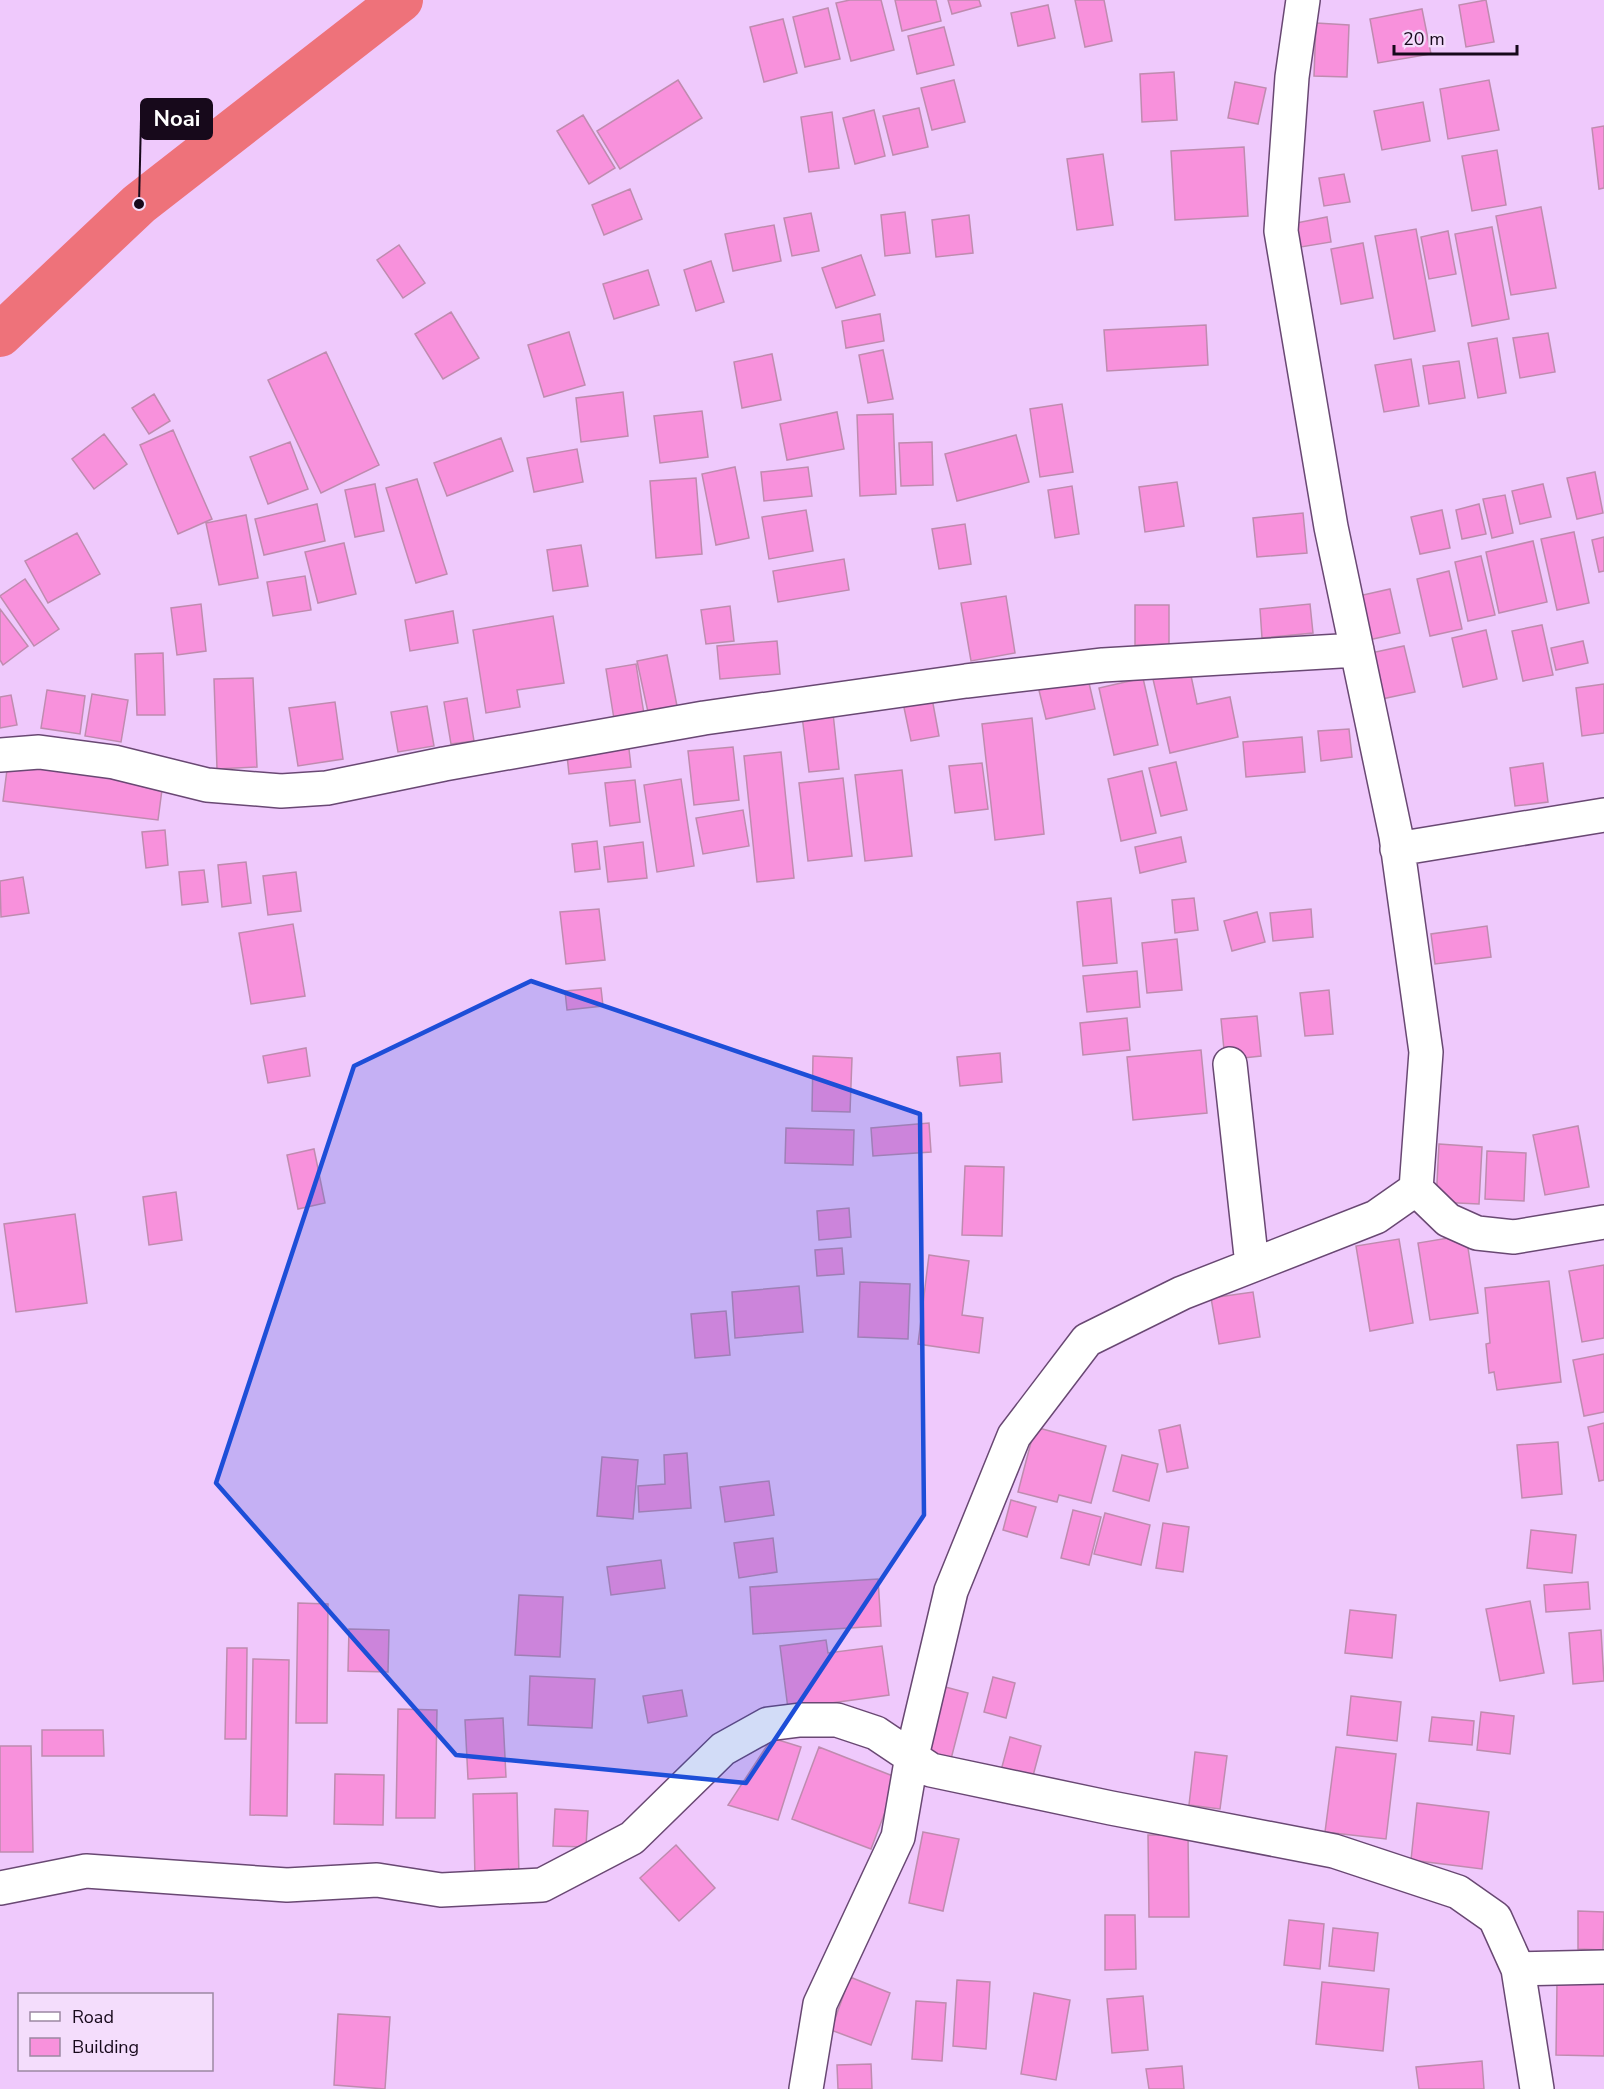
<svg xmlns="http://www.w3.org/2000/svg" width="1604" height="2089" viewBox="0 0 1604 2089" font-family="'Nunito Sans',sans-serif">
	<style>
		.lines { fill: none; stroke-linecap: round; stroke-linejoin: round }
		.canal { stroke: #ee727a; stroke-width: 44 }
		.building { fill: #f891dc; stroke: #bf8baf; stroke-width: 1.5 }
		.minor-casing { stroke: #694873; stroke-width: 36 }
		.minor { stroke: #fff; stroke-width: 33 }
		.marked { fill: #1d4ed8; fill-opacity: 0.2; stroke: #1d4ed8; stroke-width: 4.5; stroke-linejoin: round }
		.leader { fill: none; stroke: #17091b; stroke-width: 2 }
		.callout-dot { fill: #17091b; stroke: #f4ddfc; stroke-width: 2 }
		.callout { fill: #17091b; stroke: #17091b; stroke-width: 2 }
		.callout-label { font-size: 22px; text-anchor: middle; font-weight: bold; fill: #fff }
	</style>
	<rect width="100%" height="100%" fill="#efc9fc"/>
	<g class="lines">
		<path class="canal" d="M0 335 139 204 401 0"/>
	</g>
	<path class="building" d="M850 0H881L894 50 851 61 836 3Z
		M895 0H936L941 21 902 31Z
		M948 0H979L981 6 952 14Z
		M1075 0H1104L1112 41 1085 47Z
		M1486 0 1494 42 1466 47 1459 5Z
		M1048 5 1055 38 1018 46 1011 13Z
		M828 8 840 59 805 67 793 17Z
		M1422 9 1431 54 1378 63 1370 19Z
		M783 19 797 73 764 82 750 27Z
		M1316 23 1349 25 1347 77 1314 76Z
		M944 27 954 65 917 74 908 36Z
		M1174 72 1177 120 1142 122 1140 74Z
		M678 80 702 118 620 169 597 131Z
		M954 80 965 122 932 130 921 88Z
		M1489 80 1499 130 1448 139 1440 89Z
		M1235 82 1266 88 1258 124 1228 118Z
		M1423 102 1430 141 1382 150 1374 111Z
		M919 108 928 147 893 155 883 116Z
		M874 110 885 156 855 164 843 118Z
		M832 112 839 168 809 172 801 117Z
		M583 115 615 168 589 184 557 131Z
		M1604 126V188L1599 189 1592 128Z
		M1244 147 1248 216 1175 220 1171 151Z
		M1497 150 1506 205 1472 211 1462 156Z
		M1103 154 1113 225 1077 230 1067 159Z
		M1344 174 1350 202 1324 206 1319 178Z
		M630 189 642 219 604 235 592 205Z
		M1541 207 1556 288 1511 295 1496 216Z
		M905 212 910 253 885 256 881 215Z
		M811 213 819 251 792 256 784 218Z
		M969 215 973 253 936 257 932 220Z
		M1327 217 1331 242 1295 248 1291 224Z
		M774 225 781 261 733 271 725 234Z
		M1492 227 1509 319 1472 326 1455 234Z
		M1416 229 1435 331 1394 339 1375 236Z
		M1448 231 1456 274 1429 279 1421 237Z
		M1363 243 1373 298 1341 304 1331 249Z
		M399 245 425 283 403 298 377 260Z
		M861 255 875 295 836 308 822 268Z
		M711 261 724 302 696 311 684 270Z
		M648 270 659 305 614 319 603 284Z
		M451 312 479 358 443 379 415 334Z
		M880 314 884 341 846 348 842 321Z
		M1206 325 1208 365 1107 371 1104 330Z
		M569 332 585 385 544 397 528 345Z
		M1548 333 1555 372 1520 378 1513 338Z
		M1497 338 1506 393 1478 398 1468 343Z
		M883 350 893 399 868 403 859 355Z
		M326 352 379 465 321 493 268 380Z
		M772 354 781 400 742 408 734 362Z
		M1411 359 1419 406 1384 412 1375 365Z
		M1459 361 1465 398 1429 404 1423 366Z
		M623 392 628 436 581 442 576 398Z
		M154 394 170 421 149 434 132 408Z
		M1062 404 1073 472 1040 477 1030 409Z
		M702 411 708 457 660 463 654 416Z
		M837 412 844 449 787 460 780 424Z
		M893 414 896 494 860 496 857 415Z
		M173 430 212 519 178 534 140 445Z
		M104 434 127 464 94 489 72 459Z
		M1016 435 1029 482 957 501 945 454Z
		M501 438 513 471 447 496 434 463Z
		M290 442 308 489 268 504 250 457Z
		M932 442 933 485 901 486 899 443Z
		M577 449 583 482 534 492 527 458Z
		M735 467 749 538 716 545 702 474Z
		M808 467 812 496 764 501 761 472Z
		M1595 472 1603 513 1577 519 1567 478Z
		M696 478 702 554 656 558 650 481Z
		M417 479 447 574 416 583 386 488Z
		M1177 482 1184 526 1145 532 1139 487Z
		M375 484 384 531 355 537 345 490Z
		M1543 484 1551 517 1520 524 1512 491Z
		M1072 486 1079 534 1055 538 1048 490Z
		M1505 495 1513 533 1492 538 1483 499Z
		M317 504 325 541 264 555 255 519Z
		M1479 504 1486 534 1462 539 1456 510Z
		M806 510 813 551 769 559 762 517Z
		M1442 510 1450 548 1420 554 1411 517Z
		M1303 513 1307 553 1257 557 1253 518Z
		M246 515 258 578 219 585 206 523Z
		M965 524 971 564 939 569 932 529Z
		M1574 532 1589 603 1557 610 1541 539Z
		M77 533 100 574 48 603 25 561Z
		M1604 537V571L1599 572 1592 540Z
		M1533 541 1547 602 1499 613 1486 552Z
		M344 543 356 594 318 603 305 552Z
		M581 545 588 586 553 591 547 550Z
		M1481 556 1495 615 1468 621 1455 562Z
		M844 559 849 590 778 602 773 571Z
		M1449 571 1462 629 1430 636 1417 579Z
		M305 576 311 610 273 616 267 582Z
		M25 579 59 629 34 646 0 596Z
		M1390 589 1400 633 1364 641 1354 597Z
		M1006 596 1015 653 971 661 961 603Z
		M201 604 206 651 177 655 171 608Z
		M1310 604 1313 633 1262 638 1260 609Z
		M1135 605H1169V646L1135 645Z
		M730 606 734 641 706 644 701 610Z
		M0 609 28 646 3 665 0 660Z
		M453 611 458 643 410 651 405 620Z
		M553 616 564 683 517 690 520 707 486 713 473 630Z
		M1542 625 1553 675 1523 681 1512 631Z
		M1486 630 1497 679 1463 687 1452 638Z
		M777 641 780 674 720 679 717 646Z
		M1583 641 1588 663 1556 670 1551 648Z
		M1404 646 1415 692 1377 700 1366 654Z
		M163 653 165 715H137L135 654Z
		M667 655 677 706 648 712 637 661Z
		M636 664 644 714 614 719 606 669Z
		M1086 670 1095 709 1046 719 1037 682Z
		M1190 671 1197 704 1230 697 1238 737 1170 753 1153 679Z
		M253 678 257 767 217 769 214 679Z
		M1143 678 1158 745 1114 755 1099 688Z
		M1604 684V733L1582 736 1576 688Z
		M47 690 85 696 80 734 41 728Z
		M931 693 939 736 911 741 902 698Z
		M92 694 128 700 121 742 85 736Z
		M11 695 17 725 0 728V697Z
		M467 698 474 741 451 744 444 702Z
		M335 702 343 759 298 766 289 708Z
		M427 706 434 746 398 752 391 712Z
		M833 713 839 769 809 772 802 716Z
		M1032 718 1044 834 995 840 982 724Z
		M1349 729 1352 757 1321 761 1318 731Z
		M1302 737 1305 772 1246 777 1243 742Z
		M628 740 631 767 569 774 566 746Z
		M733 747 739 800 694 805 688 751Z
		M781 752 794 878 757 882 744 756Z
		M8 762 163 782 158 820 3 801Z
		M1176 762 1187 810 1161 816 1149 768Z
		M982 763 988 809 955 813 949 766Z
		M1543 763 1548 802 1515 806 1510 768Z
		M902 770 912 856 865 861 855 775Z
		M1142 771 1156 833 1121 841 1108 779Z
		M843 778 852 856 808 861 799 783Z
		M681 779 694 866 657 872 644 785Z
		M635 780 640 822 610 826 605 783Z
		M743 810 749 846 703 854 696 818Z
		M165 830 168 865 146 868 142 832Z
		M1181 837 1186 862 1140 873 1135 847Z
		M597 841 600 869 575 872 572 844Z
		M643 842 647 878 608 882 604 847Z
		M246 862 251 903 222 907 218 865Z
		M204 870 208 902 182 905 179 872Z
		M296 872 301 911 268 915 263 876Z
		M23 877 29 913 1 917 0 881Z
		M1111 898 1117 963 1083 966 1077 902Z
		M1194 898 1198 930 1175 933 1172 900Z
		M599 909 605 960 566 964 560 912Z
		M1311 909 1313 937 1273 941 1270 913Z
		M1257 912 1265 942 1232 951 1224 921Z
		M293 924 305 996 251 1004 239 933Z
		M1487 926 1491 957 1435 964 1431 934Z
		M1177 939 1182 990 1147 993 1142 943Z
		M1137 971 1140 1007 1087 1012 1083 976Z
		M601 988 603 1006 567 1010 565 991Z
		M1329 990 1333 1034 1305 1036 1300 993Z
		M1257 1016 1261 1056 1225 1060 1221 1019Z
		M1127 1018 1130 1050 1083 1055 1080 1023Z
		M306 1048 310 1076 268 1083 263 1056Z
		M1201 1050 1207 1113 1133 1120 1127 1057Z
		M1000 1053 1002 1082 960 1086 957 1057Z
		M813 1056 852 1058 850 1112 812 1111Z
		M929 1123 931 1152 873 1156 871 1128Z
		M1578 1126 1589 1187 1545 1195 1533 1135Z
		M786 1128 854 1130 853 1165 785 1163Z
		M1439 1144 1482 1147 1479 1204 1436 1202Z
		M314 1149 325 1203 298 1209 287 1155Z
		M1487 1151 1526 1153 1524 1201 1485 1199Z
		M965 1166 1004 1167 1002 1236 962 1235Z
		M176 1192 182 1240 149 1245 143 1197Z
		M849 1208 851 1237 819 1240 817 1211Z
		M75 1214 87 1303 16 1312 4 1224Z
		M1466 1235 1478 1313 1430 1320 1418 1243Z
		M1399 1239 1413 1323 1370 1331 1356 1246Z
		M842 1248 844 1274 817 1276 815 1250Z
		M929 1255 969 1261 962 1315 983 1318 979 1353 918 1344Z
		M1604 1265V1338L1582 1342 1569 1271Z
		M1549 1281 1561 1382 1497 1390 1494 1372 1489 1373 1486 1344 1490 1343 1485 1288Z
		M860 1282 910 1284 908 1339 858 1337Z
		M799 1286 803 1332 735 1338 732 1292Z
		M1253 1292 1260 1337 1219 1344 1211 1298Z
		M726 1311 730 1355 695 1358 691 1314Z
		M1604 1354V1412L1584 1416 1573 1360Z
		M1604 1423V1480L1599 1481 1588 1427Z
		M1180 1425 1188 1468 1167 1472 1159 1430Z
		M1035 1427 1106 1446 1091 1503 1059 1495 1057 1502 1018 1492Z
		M1558 1442 1562 1494 1522 1498 1517 1445Z
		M687 1453 691 1508 639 1512 638 1486 665 1484 664 1455Z
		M1122 1455 1158 1464 1149 1501 1113 1491Z
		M602 1457 638 1460 633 1519 597 1516Z
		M769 1481 774 1515 725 1522 720 1487Z
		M1011 1500 1036 1507 1027 1537 1003 1530Z
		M1073 1510 1101 1517 1089 1565 1061 1558Z
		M1105 1513 1150 1525 1141 1565 1094 1554Z
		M1163 1523 1189 1527 1183 1572 1156 1568Z
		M1531 1530 1576 1535 1572 1573 1527 1568Z
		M773 1538 777 1572 739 1578 734 1543Z
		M661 1560 665 1588 611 1595 607 1567Z
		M878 1579 881 1626 753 1634 750 1587Z
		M1588 1582 1590 1609 1546 1612 1544 1585Z
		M519 1595 563 1597 560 1657 515 1655Z
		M1530 1601 1544 1673 1500 1681 1486 1609Z
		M298 1603 328 1604 327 1723H296Z
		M1350 1610 1396 1615 1392 1658 1345 1653Z
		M349 1629 389 1630 388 1672 348 1671Z
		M1601 1630 1604 1681 1573 1684 1569 1633Z
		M826 1640 828 1653 882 1646 889 1695 788 1709 780 1646Z
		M227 1648H247L246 1739H225Z
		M253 1659 289 1660 287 1816 250 1815Z
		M530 1676 595 1679 592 1728 528 1725Z
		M993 1677 1015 1683 1006 1718 984 1712Z
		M938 1685 968 1693 951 1759 920 1751Z
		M682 1690 687 1716 648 1723 643 1696Z
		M1351 1696 1401 1702 1397 1741 1347 1735Z
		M398 1709 437 1710 435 1818H396Z
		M1481 1712 1514 1716 1510 1754 1477 1750Z
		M1432 1717 1474 1721 1472 1745 1429 1741Z
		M503 1718 506 1777 468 1779 465 1720Z
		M42 1730H103L104 1756H42Z
		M1010 1737 1041 1746 1030 1787 999 1778Z
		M772 1738 801 1747 778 1820 728 1805Z
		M0 1746H31L33 1852H0Z
		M819 1747 898 1778 871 1849 792 1819Z
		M1336 1747 1396 1754 1386 1839 1325 1832Z
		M1195 1752 1227 1756 1220 1809 1189 1805Z
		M335 1774 384 1775 383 1825 334 1824Z
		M517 1793 519 1877 475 1878 473 1794Z
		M1417 1803 1489 1812 1482 1869 1411 1860Z
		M555 1809 588 1811 586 1847 553 1846Z
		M923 1832 959 1839 943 1911 909 1903Z
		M1148 1835H1188L1189 1917H1149Z
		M676 1845 715 1888 679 1921 640 1878Z
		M1578 1911 1604 1912 1603 1950 1578 1949Z
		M1105 1915H1135L1136 1969 1105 1970Z
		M1289 1920 1324 1924 1320 1969 1284 1965Z
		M1333 1928 1378 1933 1374 1971 1329 1966Z
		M850 1977 890 1993 871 2045 831 2030Z
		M957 1980 990 1982 986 2049 953 2046Z
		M1322 1982 1389 1989 1383 2051 1316 2044Z
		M1557 1983 1604 1984V2056L1556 2055Z
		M1034 1993 1070 2000 1056 2080 1021 2074Z
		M1143 1996 1148 2050 1112 2053 1107 1999Z
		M916 2001 946 2003 942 2061 912 2059Z
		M338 2014 390 2017 385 2089 334 2085Z
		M1482 2061 1484 2089H1419L1416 2067Z
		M871 2064 872 2089H838L837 2065Z
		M1182 2066 1184 2089H1149L1146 2069Z"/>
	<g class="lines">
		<defs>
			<path id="minor" d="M0 755 39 752 114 762 207 785 281 791 327 788 444 764 704 718 966 681 1103 665 1357 650
				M1397 849 1604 815
				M1230 1064 1252 1265
				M1416 1189 1448 1220 1477 1233 1514 1237 1604 1222
				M0 1888 86 1871 287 1885 377 1880 441 1890 542 1885 632 1838 723 1749 768 1724 800 1720H837L876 1733 931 1770 1111 1808 1334 1851 1458 1892 1495 1918 1518 1969 1537 2089
				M1518 1969 1604 1967
				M806 2089 820 2004 898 1837 912 1756 951 1591 1014 1436 1087 1340 1182 1293 1376 1217 1416 1189 1426 1052 1396 836 1331 527 1281 231 1292 77 1303 0"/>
		</defs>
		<use href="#minor" class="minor-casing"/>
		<use href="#minor" class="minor"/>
	</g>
	<path class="marked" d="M531 981 920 1114 924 1515 746 1783 456 1755 216 1483 354 1066Z"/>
	<path class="leader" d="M139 204L141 119"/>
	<circle class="callout-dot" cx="139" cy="204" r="6"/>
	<rect class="callout" x="141" y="99" width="71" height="40" rx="6"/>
	<g class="callout-label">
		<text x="177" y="126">Noai</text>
	</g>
	<rect x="18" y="1993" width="195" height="78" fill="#f4ddfc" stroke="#9c88a2" stroke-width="1.5"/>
	<rect x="30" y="2012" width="30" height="9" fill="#ffffff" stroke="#9c88a2" stroke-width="1.5"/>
	<text x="72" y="2023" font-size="18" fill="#17091b">Road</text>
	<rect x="30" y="2038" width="30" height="18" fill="#f891dc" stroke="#9c88a2" stroke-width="1.5"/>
	<text x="72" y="2053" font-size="18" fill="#17091b">Building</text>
	<path d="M1394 45v9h123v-9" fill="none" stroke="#17091b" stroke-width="3"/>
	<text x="1403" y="45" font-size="18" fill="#17091b" stroke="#f4ddfc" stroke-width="4.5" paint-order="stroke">20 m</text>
</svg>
